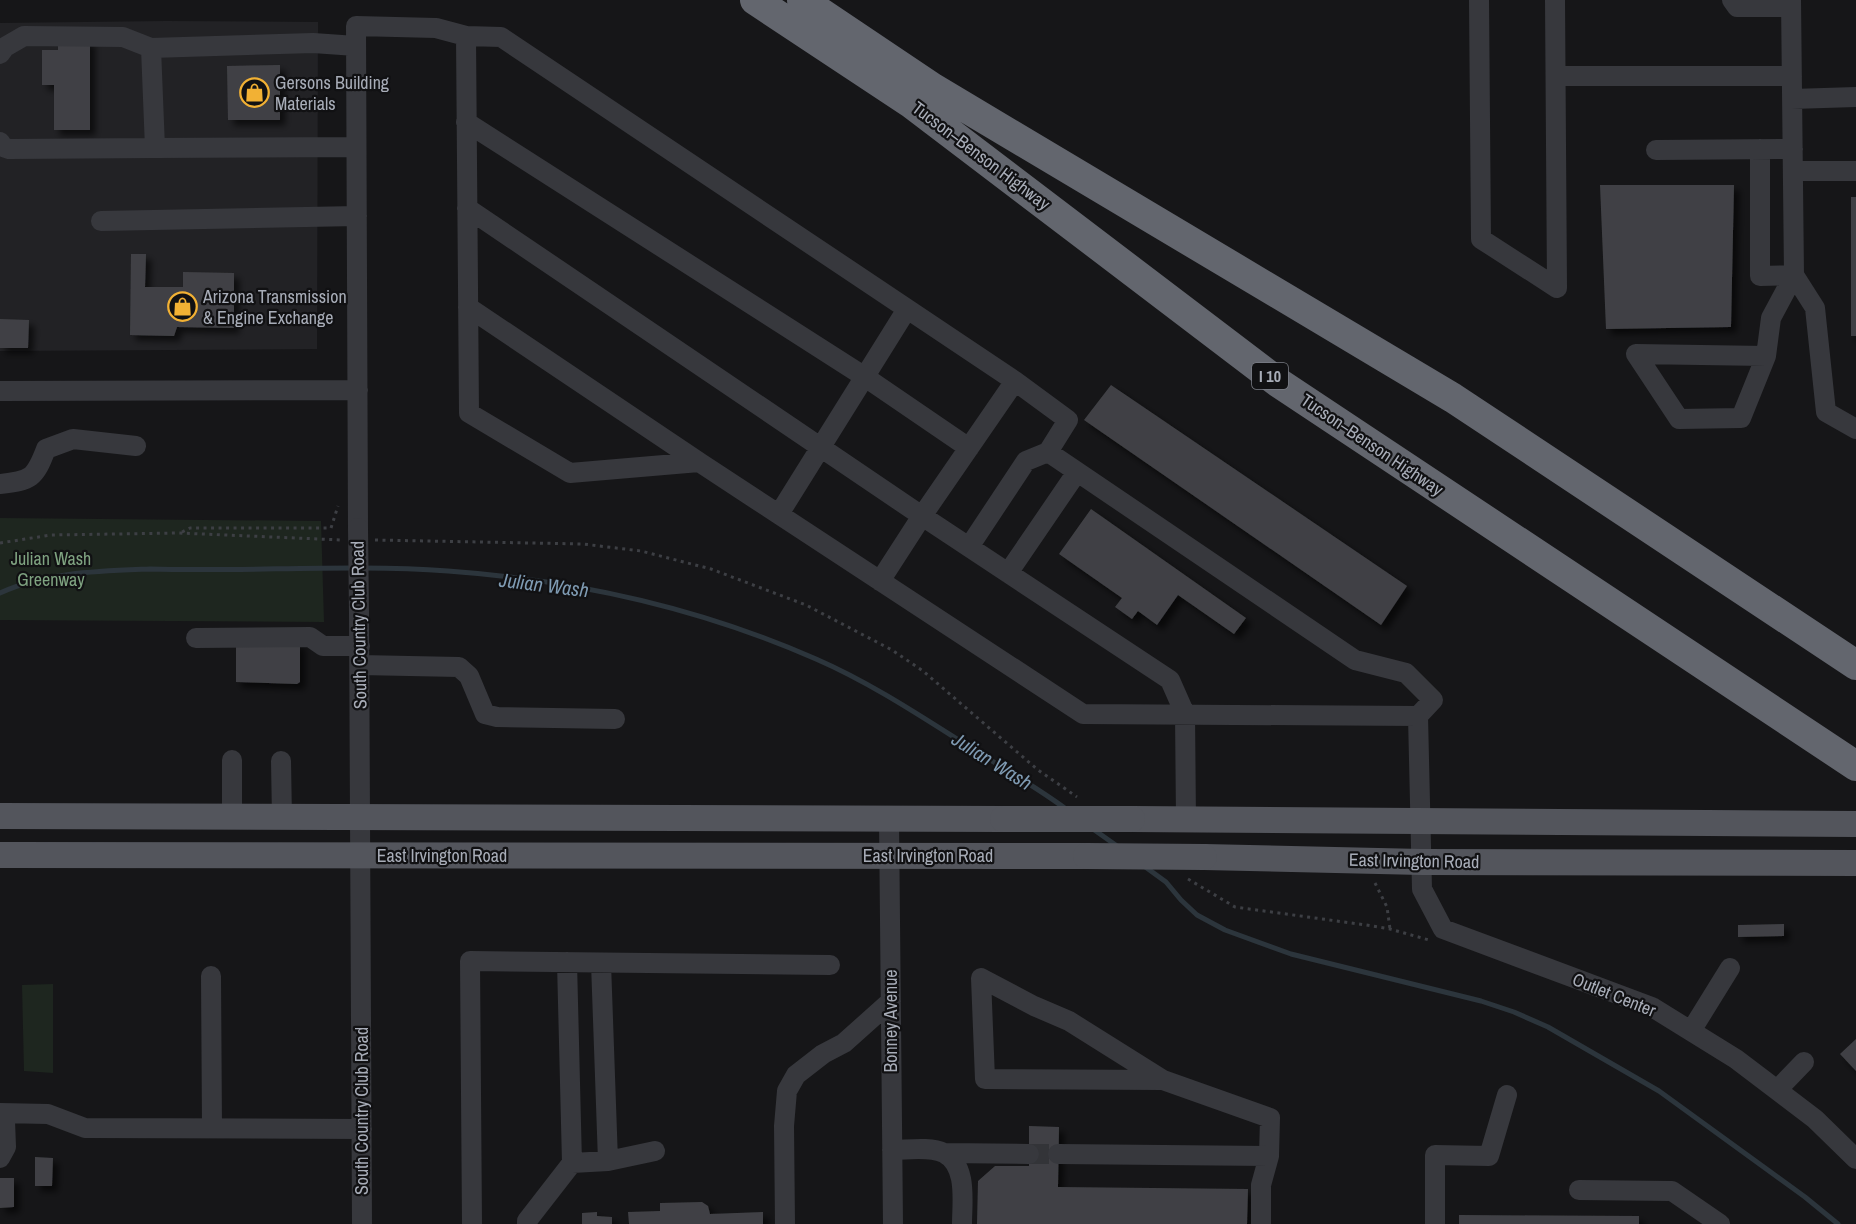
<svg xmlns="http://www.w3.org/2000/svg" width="1856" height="1224" viewBox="0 0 1856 1224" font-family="'Archivo Narrow',sans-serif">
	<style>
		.built { fill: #222225 }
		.green { fill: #1e261f }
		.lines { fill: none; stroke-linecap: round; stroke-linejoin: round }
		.stream { stroke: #2c353c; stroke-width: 5 }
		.building { fill: #404145; filter: url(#shadow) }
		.minor-tunnel { stroke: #333438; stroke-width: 20; stroke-dasharray: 20 10; stroke-linecap: butt }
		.path { stroke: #3d3f44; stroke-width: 3; stroke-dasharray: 3 4.5; stroke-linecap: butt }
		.minor { stroke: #37383d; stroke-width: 20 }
		.major { stroke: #53555c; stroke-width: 26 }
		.highway { stroke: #63666e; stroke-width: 30 }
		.minor-bridge { stroke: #37383d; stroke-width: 20 }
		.major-bridge { stroke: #53555c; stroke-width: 26 }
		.labels { text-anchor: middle; stroke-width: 4.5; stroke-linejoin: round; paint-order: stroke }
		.shield { fill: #111113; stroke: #7b7e86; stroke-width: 1.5 }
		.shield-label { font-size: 16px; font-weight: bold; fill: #a8adb8 }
		.poi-label { font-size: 18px; fill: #a8adb8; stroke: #111113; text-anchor: start }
		.street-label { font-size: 18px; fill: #a8adb8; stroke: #111113 }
		.park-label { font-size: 18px; fill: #7fa381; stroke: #111113 }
		.water-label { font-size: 20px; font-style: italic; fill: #7f9bb3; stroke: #111113 }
	</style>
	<defs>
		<filter id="shadow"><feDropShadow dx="5.5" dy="5.5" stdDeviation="3" flood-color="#0009"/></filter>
	</defs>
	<rect width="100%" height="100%" fill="#161618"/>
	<path class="built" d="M166 21 318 22 317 349 0 351V23Z"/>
	<path class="green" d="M0 518 321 521 324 622 0 620Z
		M53 984V1073L24 1071 22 985Z"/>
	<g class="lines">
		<path class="stream" d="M0 593C45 572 101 571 150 569 249 572 349 564 448 571 573 580 700 608 816 659 869 682 919 715 968 746 1001 767 1035 786 1066 809
			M1093 829 1117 846
			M1144 866 1166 882 1181 900 1197 915 1225 930 1291 954 1481 1001 1514 1012 1548 1027 1659 1091 1805 1197 1838 1224"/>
	</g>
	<path class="building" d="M58 39H90V130H54V85H42V50H58Z
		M280 65V120H228L227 66Z
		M1600 185H1734L1731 327 1606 329Z
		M1851 197H1856V336H1851Z
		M131 254H146L145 287H183V272L234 273V328L177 327 174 336 130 335Z
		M0 319 29 320 28 348H0Z
		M1111 385 1407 586 1381 625 1084 420Z
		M1091 509 1246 618 1234 634 1178 595 1157 625 1138 611 1132 619 1115 607 1122 598 1059 554Z
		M300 642V682L297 684 236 682V643Z
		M1784 924V936L1738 937V925Z
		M1856 1039V1071L1840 1054Z
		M1029 1126 1059 1127 1058 1187 1248 1189 1247 1224H977L978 1181 995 1166H1029Z
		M35 1157 53 1158 52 1186H35Z
		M0 1178H14V1207L0 1208Z
		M702 1202 708 1206 710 1214 763 1212V1224H629L628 1212 660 1211V1203Z
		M597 1212V1216L612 1217V1224H582V1213Z
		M1459 1215 1639 1216V1224H1459Z"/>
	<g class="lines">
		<path class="minor-tunnel" d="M1029 1154H1058"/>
		<path class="path" d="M182 532 190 528H331L338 506
			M375 540 583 544 641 551 711 569 806 605 892 650 923 671 1038 770 1077 797
			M0 543 51 535 179 533 342 540
			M1188 879 1235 907 1366 925 1390 929 1429 940
			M1375 883 1387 907 1390 929"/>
		<path class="minor" d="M1479 0 1481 239 1557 288 1555 0
			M1732 0 1737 7H1791
			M356 46 313 43 151 48 155 148 356 147
			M0 54 5 47 24 36 123 37 151 48
			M1556 76H1792
			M1792 99 1856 97
			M466 122 865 377 969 448
			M0 142 3 147 9 149 155 148
			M1760 149V276L1794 275
			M1656 150 1793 149
			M1793 171H1856
			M467 208 922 516 1015 381
			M101 221 357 216
			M1794 275 1815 308 1826 412 1856 429
			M468 307 699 462
			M1636 354 1766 356 1771 318 1794 275 1791 0
			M1636 354 1679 419 1741 418 1766 356
			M0 391 358 390
			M0 484C31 481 35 478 46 449L73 439 136 446
			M779 514 907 309
			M358 528 356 26 436 28 466 36
			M969 547 1026 461 1048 452
			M1008 573 1077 472
			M880 581 922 516 1170 680 1185 714 1186 820
			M359 614 362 1224
			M196 638 310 637 323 646H360
			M360 665 459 667 469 676 485 714 497 717 615 719
			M1418 716 1083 714 699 462 570 473 469 413 466 36 501 37 1015 381 1068 420 1048 452 1355 660 1406 673 1433 700 1418 716 1422 889 1443 929 1652 1007 1736 1059 1815 1119 1856 1159
			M232 760V818
			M281 761 282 818
			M889 819 893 1224
			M211 976 212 1128
			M1691 1031 1730 968
			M1777 1090 1804 1062
			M0 1113 48 1114 85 1128 362 1129
			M0 1117 5 1121 6 1147 0 1158
			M892 1150C907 1150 930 1146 944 1153 968 1166 962 1202 962 1224
			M944 1153 1029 1154
			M1058 1154 1269 1156 1270 1118 1163 1080 985 1079 981 978 1034 1006 1069 1021 1163 1080
			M608 1161 655 1151
			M572 1163 608 1161 601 963
			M1579 1190 1672 1191 1720 1224
			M472 1224 470 961 830 965
			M527 1224V1221L572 1163 567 962
			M785 1224 784 1126 787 1091 796 1075 823 1054 844 1043 891 1001
			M1261 1224V1185L1269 1156
			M1435 1224V1155L1489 1156 1507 1095"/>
		<path class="major" d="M0 816 1003 819
			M1132 819 1856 824
			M0 855 1086 856
			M1204 857 1422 862 1856 863"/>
		<path class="highway" d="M755 0 912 104 1279 383 1856 766
			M802 0 933 88 1453 398 1856 665"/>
		<path class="minor-bridge" d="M358 528 359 614"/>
		<path class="major-bridge" d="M1003 819H1132
			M1086 856 1204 857"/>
	</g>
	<defs>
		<symbol id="shop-ring" viewBox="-11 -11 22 22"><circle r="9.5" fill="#111113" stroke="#f2b134" stroke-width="1.5"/><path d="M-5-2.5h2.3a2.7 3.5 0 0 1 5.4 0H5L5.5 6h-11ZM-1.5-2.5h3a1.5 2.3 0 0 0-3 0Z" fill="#f2b134"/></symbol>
	</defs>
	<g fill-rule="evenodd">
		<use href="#shop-ring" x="238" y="76" width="33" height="33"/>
		<use href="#shop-ring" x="166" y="290" width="33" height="33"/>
	</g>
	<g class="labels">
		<rect class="shield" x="1252" y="363" width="36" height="26" rx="4.5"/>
		<g class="shield-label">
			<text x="1270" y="382">I 10</text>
		</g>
		<g class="poi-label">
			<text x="275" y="89">Gersons Building<tspan x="275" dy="21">Materials</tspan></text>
			<text x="203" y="303">Arizona Transmission<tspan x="203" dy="21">&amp; Engine Exchange</tspan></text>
		</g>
		<g class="street-label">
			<text transform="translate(981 156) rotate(37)" y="6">Tucson–Benson Highway</text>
			<text transform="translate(1372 445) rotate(34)" y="6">Tucson–Benson Highway</text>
			<text transform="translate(359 625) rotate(-91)" y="6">South Country Club Road</text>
			<text x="442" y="862">East Irvington Road</text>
			<text x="928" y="862">East Irvington Road</text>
			<text transform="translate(1414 861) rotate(1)" y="6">East Irvington Road</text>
			<text transform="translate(1614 995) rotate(22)" y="6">Outlet Center</text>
			<text transform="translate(891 1021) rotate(-90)" y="6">Bonney Avenue</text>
			<text transform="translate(362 1111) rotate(-90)" y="6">South Country Club Road</text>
		</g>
		<g class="park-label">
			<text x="51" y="565">Julian Wash<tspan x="51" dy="21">Greenway</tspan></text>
		</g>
		<g class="water-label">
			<text transform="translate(544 585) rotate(7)" y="7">Julian Wash</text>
			<text transform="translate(992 761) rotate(32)" y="7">Julian Wash</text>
		</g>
	</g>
</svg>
